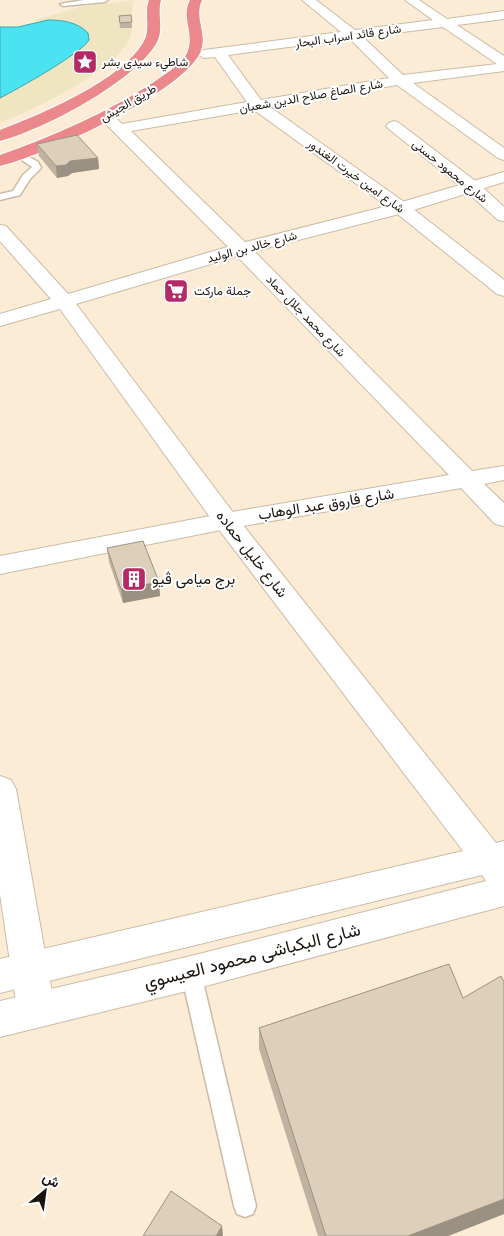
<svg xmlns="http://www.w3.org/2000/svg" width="504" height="1236" viewBox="0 0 504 1236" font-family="'Nunito Sans',Vazirmatn,sans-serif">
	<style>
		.sand { fill: #efe5c0 }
		.water { fill: #4be3f1; stroke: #3ca5ad }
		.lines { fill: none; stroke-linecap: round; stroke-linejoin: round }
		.service-casing { stroke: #cabba6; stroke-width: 3 }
		.minor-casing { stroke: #cabba6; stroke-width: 2 }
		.tertiary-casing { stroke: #cabba6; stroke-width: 2 }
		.trunk-casing { stroke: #fff; stroke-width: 2 }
		.service { fill: #fff; fill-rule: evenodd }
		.minor { fill: #fff; fill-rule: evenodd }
		.tertiary { fill: #fff; fill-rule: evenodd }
		.trunk { fill: #eb888b; fill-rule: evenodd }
		.wall { fill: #bfb2a0 }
		.shaded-wall { fill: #9b9182 }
		.building { fill: #decfba; stroke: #9b9182 }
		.labels { text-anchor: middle; stroke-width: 4; stroke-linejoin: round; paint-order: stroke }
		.far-street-label { font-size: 12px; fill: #1a140d; stroke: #fff }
		.far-poi-label { font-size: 12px; fill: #1a140d; stroke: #fff; text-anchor: start }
		.street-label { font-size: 15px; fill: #1a140d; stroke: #fff }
		.poi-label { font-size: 15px; fill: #1a140d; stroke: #fff; text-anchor: start }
		.near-street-label { font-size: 18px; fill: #1a140d; stroke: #fff }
	</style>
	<rect width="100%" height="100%" fill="#fcecd6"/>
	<path class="sand" d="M134 0C129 13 135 26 130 38 114 72 35 109 0 123V98L42 74 84 47 89 36C79 14 49 23 32 21L80 7Z"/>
	<path class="water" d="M48 20C62 20 78 22 88 33L89 40C82 53 16 90 0 98V27H18Z"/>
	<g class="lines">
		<defs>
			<path id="service" d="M84 0H108L105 2 63 6 60 4Z
				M19 151 38 162 41 168 30 179 20 195 0 200V194L13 191 23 175 32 167 16 156V152Z
				M191 964 198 967 201 973 256 1206 253 1214 245 1217 237 1214 234 1206 181 973 184 967Z"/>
			<path id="minor" d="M302 0H316L355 30 433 20 405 0H419L447 19 504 11V19L457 25 504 56V71L413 83 504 148V160L498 158 397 85 270 107 407 204 504 280V296L497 294 395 212 254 110 131 131 248 245 472 471 504 466V480L484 484 504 503V526L495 524 461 488 226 529 0 574V556L226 513 449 475 234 253 98 116 101 113C111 110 115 117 122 124L247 102 215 57 204 58 197 54 204 50 341 32ZM443 27 497 64 403 75 363 37ZM350 39 389 78 261 100 228 55Z
				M394 121 399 123 478 183 504 207V221L498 220 466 191 389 129 386 126 389 123Z
				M0 776 11 780 16 789 55 1009 49 1021 36 1026 23 1021 17 1009 0 894Z"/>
			<path id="tertiary" d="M504 172V182L407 212 248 253 76 304 235 515 496 843 504 841V906L191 990 0 1037V1001L191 956 486 881 482 875 0 993V959L463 851 217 527 60 309 0 326V314L51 299 0 241V225L6 226 68 294 234 245 395 204Z"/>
			<path id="trunk" d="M149 0H161C157 14 164 29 157 42 136 81 43 130 0 141V130C41 114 122 81 144 41 151 29 144 13 149 0Z
				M190 0H202C193 19 210 36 199 55 176 95 46 155 0 166V155C53 136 107 113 154 82 165 74 179 66 186 55 197 36 180 18 190 0Z"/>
		</defs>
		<use href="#service" class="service-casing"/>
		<use href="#minor" class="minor-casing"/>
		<use href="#tertiary" class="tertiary-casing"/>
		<use href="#trunk" class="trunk-casing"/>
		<use href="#service" class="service"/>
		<use href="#minor" class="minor"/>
		<use href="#tertiary" class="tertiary"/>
		<use href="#trunk" class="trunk"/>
	</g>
	<path class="wall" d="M131 15 132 28H120L119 16Z
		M37 144 98 158 99 169 72 173 68 176 57 178 39 156Z
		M107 548 159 582 160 596 123 603 109 562Z
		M463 998 504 1214 448 1236H318L259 1049V1028Z"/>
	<path class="shaded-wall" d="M98 158 99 169 72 173 68 176 57 178 56 166 70 161Z
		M159 582 160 596 123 603 121 589Z
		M504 1199V1214L448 1236H408Z
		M222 1226 223 1236H216Z"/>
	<path class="building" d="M131 15 132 22 120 23 119 16Z
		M77 135 98 158 70 161 66 165 56 166 37 144Z
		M143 541 159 582 121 589 107 548Z
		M449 964 463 998 501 976 504 982V1199L408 1236H326L259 1028Z
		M171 1191 222 1226 216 1236H143Z"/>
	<defs>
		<symbol id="sight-square" viewBox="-11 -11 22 22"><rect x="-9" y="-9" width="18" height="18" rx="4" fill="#b42966" stroke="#fff"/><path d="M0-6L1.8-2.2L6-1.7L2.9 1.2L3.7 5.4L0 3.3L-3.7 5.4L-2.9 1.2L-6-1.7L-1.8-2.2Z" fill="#fff"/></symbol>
		<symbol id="supermarket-square" viewBox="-11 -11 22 22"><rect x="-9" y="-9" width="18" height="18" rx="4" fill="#b42966" stroke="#fff"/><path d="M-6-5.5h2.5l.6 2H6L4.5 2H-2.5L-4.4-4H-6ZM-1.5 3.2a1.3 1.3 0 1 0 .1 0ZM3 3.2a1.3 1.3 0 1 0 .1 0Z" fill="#fff"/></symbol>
		<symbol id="building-square" viewBox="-11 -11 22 22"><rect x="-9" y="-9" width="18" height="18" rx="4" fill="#b42966" stroke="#fff"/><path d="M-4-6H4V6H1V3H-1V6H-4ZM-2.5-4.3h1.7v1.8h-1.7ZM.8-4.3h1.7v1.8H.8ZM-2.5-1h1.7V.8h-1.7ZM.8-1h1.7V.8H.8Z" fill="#fff"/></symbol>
	</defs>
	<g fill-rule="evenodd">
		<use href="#sight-square" x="71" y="48" width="28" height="28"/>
		<use href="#supermarket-square" x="162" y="277" width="28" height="28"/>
		<use href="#building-square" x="120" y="565" width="28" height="28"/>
	</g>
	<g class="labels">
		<g class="far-street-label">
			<text transform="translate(348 36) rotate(-8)" y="4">شارع قائد اسراب البحار</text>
			<text transform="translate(311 96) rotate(-10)" y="4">شارع الصاغ صلاح الدين شعبان</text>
			<text transform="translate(128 103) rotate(-30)" y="4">طريق الجيش</text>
			<text transform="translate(450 171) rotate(39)" y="4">شارع محمود حسنى</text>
			<text transform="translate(356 176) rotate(36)" y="4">شارع امين خيرت الغندور</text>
			<text transform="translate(252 247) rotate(-15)" y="4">شارع خالد بن الوليد</text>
			<text transform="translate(306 316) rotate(46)" y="4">شارع محمد جلال حماد</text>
		</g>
		<g class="far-poi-label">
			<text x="102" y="66">شاطيء سيدى بشر</text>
			<text x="194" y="295">جملة ماركت</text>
		</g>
		<g class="street-label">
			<text transform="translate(326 504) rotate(-9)" y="5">شارع فاروق عبد الوهاب</text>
			<text transform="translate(252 554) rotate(52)" y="5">شارع خليل حماده</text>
		</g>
		<g class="poi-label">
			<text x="152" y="584">برج ميامى ڤيو</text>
		</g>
		<g class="near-street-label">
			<text transform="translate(252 956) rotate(-14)" y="6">شارع البكباشى محمود العيسوي</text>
		</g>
	</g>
	<g transform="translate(45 1191) rotate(29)" stroke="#ffffff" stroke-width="4" paint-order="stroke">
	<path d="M0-4L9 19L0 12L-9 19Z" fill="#1a140d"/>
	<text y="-8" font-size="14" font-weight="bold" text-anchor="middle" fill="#1a140d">ش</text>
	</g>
</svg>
